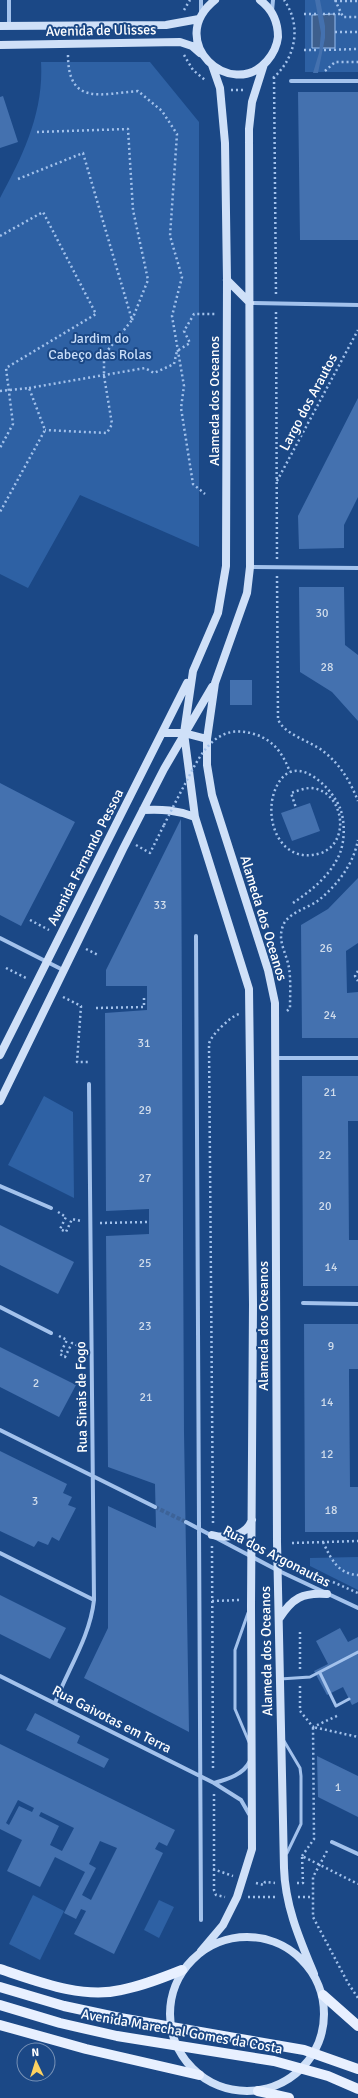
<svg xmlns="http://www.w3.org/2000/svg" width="358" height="2098" viewBox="0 0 358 2098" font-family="Signika,sans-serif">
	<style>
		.green { fill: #2e61a4 }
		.water { fill: #3e5f8d; stroke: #96bdee }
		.building { fill: #4471af; fill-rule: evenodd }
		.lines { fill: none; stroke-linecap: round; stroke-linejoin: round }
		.street-tunnel { stroke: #3d6398; stroke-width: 4; stroke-dasharray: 4 2; stroke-linecap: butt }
		.path { stroke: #a3c2ec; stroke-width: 2.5; stroke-dasharray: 2 3; stroke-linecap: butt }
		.lane { stroke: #a3c2ec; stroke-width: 3 }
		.street { stroke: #a3c2ec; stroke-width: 4 }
		.secondary { stroke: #cfe0f8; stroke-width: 8 }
		.primary { stroke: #e8f0ff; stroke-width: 10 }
		.path-bridge { stroke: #a3c2ec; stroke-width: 2.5; stroke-dasharray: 2 3; stroke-linecap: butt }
		.primary-bridge { stroke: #e8f0ff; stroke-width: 10 }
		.labels { text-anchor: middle; stroke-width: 4; stroke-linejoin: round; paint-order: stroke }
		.number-label { font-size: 12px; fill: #d0dceb }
		.street-label { font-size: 14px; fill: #fff; stroke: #1b4886 }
		.park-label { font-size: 14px; fill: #c8ddf8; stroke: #1b4886 }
	</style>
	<rect width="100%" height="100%" fill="#1b4886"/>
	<path class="green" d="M305 0H358V72H305Z
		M41 62H150L199 122V547L80 495 28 588 0 574V198C23 156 44 112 41 62Z
		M44 1096 73 1112 74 1198 8 1165Z
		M358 1557V1590L310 1566V1558Z
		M33 1895 64 1911 40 1960 9 1944Z
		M159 1900 174 1907 159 1938 144 1930Z"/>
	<path class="water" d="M335 14V48H312V15Z"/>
	<path class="building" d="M315 0H320L325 26V38L318 73H313L319 53 321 33Z
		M298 92H358V240H300Z
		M3 96 18 142 0 148V97Z
		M358 398V497L344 525V548L299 549 298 516Z
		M299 587H344L345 645 358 655V721L332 692 300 672Z
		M230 680H252V705H230Z
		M0 783 75 822 21 926 0 915Z
		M310 803 320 831 292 841 281 813Z
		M181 819 184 1432 189 1732 84 1678 108 1628V1506L156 1528 155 1484 108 1467 106 1236 149 1234V1209L106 1211 105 1013 147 1010V986H106V970Z
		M358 878V943L346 951 347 993 358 992V1038H302L301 925 328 909Z
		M302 1076H358V1121H348L349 1240H358V1286H303Z
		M0 1225 74 1262 58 1294 0 1265Z
		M304 1324H358V1369H349V1376L350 1487H358V1532H305Z
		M0 1347 76 1385 59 1417 0 1387Z
		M0 1451 67 1484 63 1493 72 1497 68 1505 76 1508 59 1541 52 1537 48 1545 38 1541 34 1547 0 1531Z
		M0 1595 66 1628 50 1659 0 1634Z
		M340 1628 348 1642 358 1637V1702L352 1705 343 1687 327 1695 314 1671 328 1664 316 1641Z
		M35 1713 80 1736 77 1743 109 1759 104 1768 26 1730Z
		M0 1744 175 1830 167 1846 159 1842 155 1849 163 1853 114 1954 74 1934 86 1911 81 1909 76 1919 64 1913 85 1872 55 1857 40 1887 7 1871 22 1840 0 1829ZM18 1800 34 1808 32 1812 19 1806 9 1825 6 1823ZM41 1812 74 1828 62 1851 50 1845 59 1826 39 1816ZM100 1841 117 1848 91 1900 82 1895 96 1868 89 1864Z
		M317 1756 358 1776V1817L318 1797Z"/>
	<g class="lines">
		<path class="street-tunnel" d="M155 1507 186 1522"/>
		<path class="path" d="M335 0 343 17H358
			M335 1H358
			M184 10 190 0
			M304 14H319
			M323 14H341
			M335 32H358
			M304 50H319
			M324 50 358 49
			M68 55C68 106 101 94 138 91L162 111 177 134 170 236 182 277 172 316 184 386 181 408 193 484 205 494
			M184 55 193 70 205 80
			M325 71 335 62H358
			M274 77 276 295
			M273 78C296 58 302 25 284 0
			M231 90H244
			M37 132 128 129 133 210 148 280 132 320
			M18 179 83 153 132 320 104 355V376L112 424 107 433 45 430
			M0 236 43 212 96 314 6 368 13 424 0 448
			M276 312 277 559
			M29 388 145 368 154 373 174 364 177 351 190 343 184 331 194 314H216
			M0 391 29 388 45 430 0 512
			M277 481 358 330
			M277 576 278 719C283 734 310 741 323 751 340 764 350 781 358 801
			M136 845 150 853 164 825
			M293 903C312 890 331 875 340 853 345 840 345 821 340 808 333 790 301 756 282 778 258 807 276 868 321 853 352 842 343 790 311 788 304 788 297 791 291 793L296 808
			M30 920 49 930
			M86 949 98 955
			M6 968 26 978
			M358 971 355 976 358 981
			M63 997 81 1006 77 1062H89
			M96 1008 144 1007V997
			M287 1011 290 1008C290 995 291 981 289 968 287 955 278 942 282 929 285 913 307 909 319 900 338 884 353 865 358 840
			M58 1212 66 1217 60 1229 66 1232 72 1219 81 1221
			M100 1223 148 1222
			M59 1336 67 1340 60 1354 65 1357 72 1343 83 1348
			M213 1523 209 1044C210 1036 231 1016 239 1014
			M323 1542C331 1559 338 1574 358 1575
			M292 1543 358 1541
			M212 1546 213 1771
			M333 1582 358 1593
			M212 1601 240 1600
			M300 1669V1631
			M300 1686V1711L313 1727 339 1715
			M214 1794V1890L216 1895 225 1897
			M327 1851 313 1877V1917L348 1983 358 1998
			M302 1856 314 1839 313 1727 358 1737
			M213 1869 233 1876
			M256 1883 264 1885 265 1882 275 1883
			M297 1883H303L302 1856 358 1884
			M248 1897H275
			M298 1897H313"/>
		<path class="lane" d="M248 1613 235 1650V1709L249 1742
			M320 1673 336 1706 349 1699
			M280 1679 310 1677 358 1652
			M284 1741 300 1768 301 1776V1824L287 1853"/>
		<path class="street" d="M201 0V14
			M272 11 273 0
			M9 26V0
			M291 81H358
			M250 303 358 305
			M250 567 358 568
			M196 936 201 1920
			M0 938 63 970
			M276 1058H358
			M0 1186 51 1208
			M303 1303 358 1304
			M0 1307 51 1333
			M0 1430 155 1507
			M186 1522 277 1570 358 1608
			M0 1553 94 1600
			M0 1676 214 1783 241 1800 249 1814
			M55 1703C68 1669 90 1637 94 1600L89 1084
			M214 1783C228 1779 243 1775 250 1761
			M332 1842 358 1854"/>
		<path class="secondary" d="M215 0C164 41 231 102 267 61 273 54 277 46 278 37 278 22 272 9 260 0
			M0 26 166 25 199 19
			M0 45 180 42 192 46 200 53
			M264 64 252 102 249 129 250 567 247 593 215 683 207 739V765L212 795 268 970 275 1003 277 1542 284 1868C285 1906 300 1940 314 1974
			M227 280 250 303
			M163 733H184L207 739
			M143 810C162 809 177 810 195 817
			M0 1055 187 683
			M0 1101 123 849 164 769 212 687
			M212 1535C227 1539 246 1536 252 1520
			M279 1619C292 1598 303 1592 327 1594
			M170 2014a77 77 0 1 1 154 0a77 77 0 1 1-154 0Z
			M201 1951 223 1925 237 1897 252 1849 251 1606 253 1304 249 989 195 817 184 733 193 671 218 613 226 566 227 280 225 143 220 88 212 65"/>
		<path class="primary" d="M0 1969C37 1981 81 1999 121 1990 142 1986 162 1978 182 1970
			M323 1995 358 2026
			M0 2025 86 2049 199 2075
			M258 2091 289 2098"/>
		<path class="path-bridge" d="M164 825C171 811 178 797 185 784 200 755 215 722 254 734 274 740 283 754 290 772"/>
		<path class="primary-bridge" d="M0 1987 64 2006 120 2018 304 2050 358 2069
			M0 2005 60 2023 117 2036 274 2061 328 2076 358 2089"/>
	</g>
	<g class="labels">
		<g class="number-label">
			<text x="322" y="617">30</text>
			<text x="327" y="671">28</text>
			<text x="160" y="909">33</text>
			<text x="326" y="952">26</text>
			<text x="330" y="1019">24</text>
			<text x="144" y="1047">31</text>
			<text x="330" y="1096">21</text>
			<text x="145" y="1114">29</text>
			<text x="325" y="1159">22</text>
			<text x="145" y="1182">27</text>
			<text x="325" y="1210">20</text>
			<text x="145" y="1267">25</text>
			<text x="331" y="1271">14</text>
			<text x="145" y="1330">23</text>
			<text x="331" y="1350">9</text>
			<text x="36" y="1387">2</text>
			<text x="146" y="1401">21</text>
			<text x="327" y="1406">14</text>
			<text x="327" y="1458">12</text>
			<text x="35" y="1505">3</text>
			<text x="331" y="1514">18</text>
			<text x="338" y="1791">1</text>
		</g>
		<g class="street-label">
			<text transform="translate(101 30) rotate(-1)" y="5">Avenida de Ulisses</text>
			<text transform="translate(214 401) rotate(-90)" y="5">Alameda dos Oceanos</text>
			<text transform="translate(308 402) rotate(-62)" y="5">Largo dos Arautos</text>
			<text transform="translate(85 857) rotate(-63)" y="5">Avenida Fernando Pessoa</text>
			<text transform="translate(264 918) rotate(73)" y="5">Alameda dos Oceanos</text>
			<text transform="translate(263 1326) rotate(-90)" y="5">Alameda dos Oceanos</text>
			<text transform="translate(81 1397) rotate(-91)" y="5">Rua Sinais de Fogo</text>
			<text transform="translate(277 1556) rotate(27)" y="5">Rua dos Argonautas</text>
			<text transform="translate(266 1651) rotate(-91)" y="5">Alameda dos Oceanos</text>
			<text transform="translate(112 1719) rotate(27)" y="5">Rua Gaivotas em Terra</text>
			<text transform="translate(182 2031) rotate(10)" y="5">Avenida Marechal Gomes da Costa</text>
		</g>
		<g class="park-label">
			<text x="100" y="343">Jardim do<tspan x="100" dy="16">Cabeço das Rolas</tspan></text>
		</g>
	</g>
	<g transform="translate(36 2062) rotate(356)"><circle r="19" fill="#1b4886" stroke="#7691b6"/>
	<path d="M0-3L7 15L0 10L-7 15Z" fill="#fdd260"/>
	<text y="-6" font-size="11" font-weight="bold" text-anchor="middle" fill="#ffffff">N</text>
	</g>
</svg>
